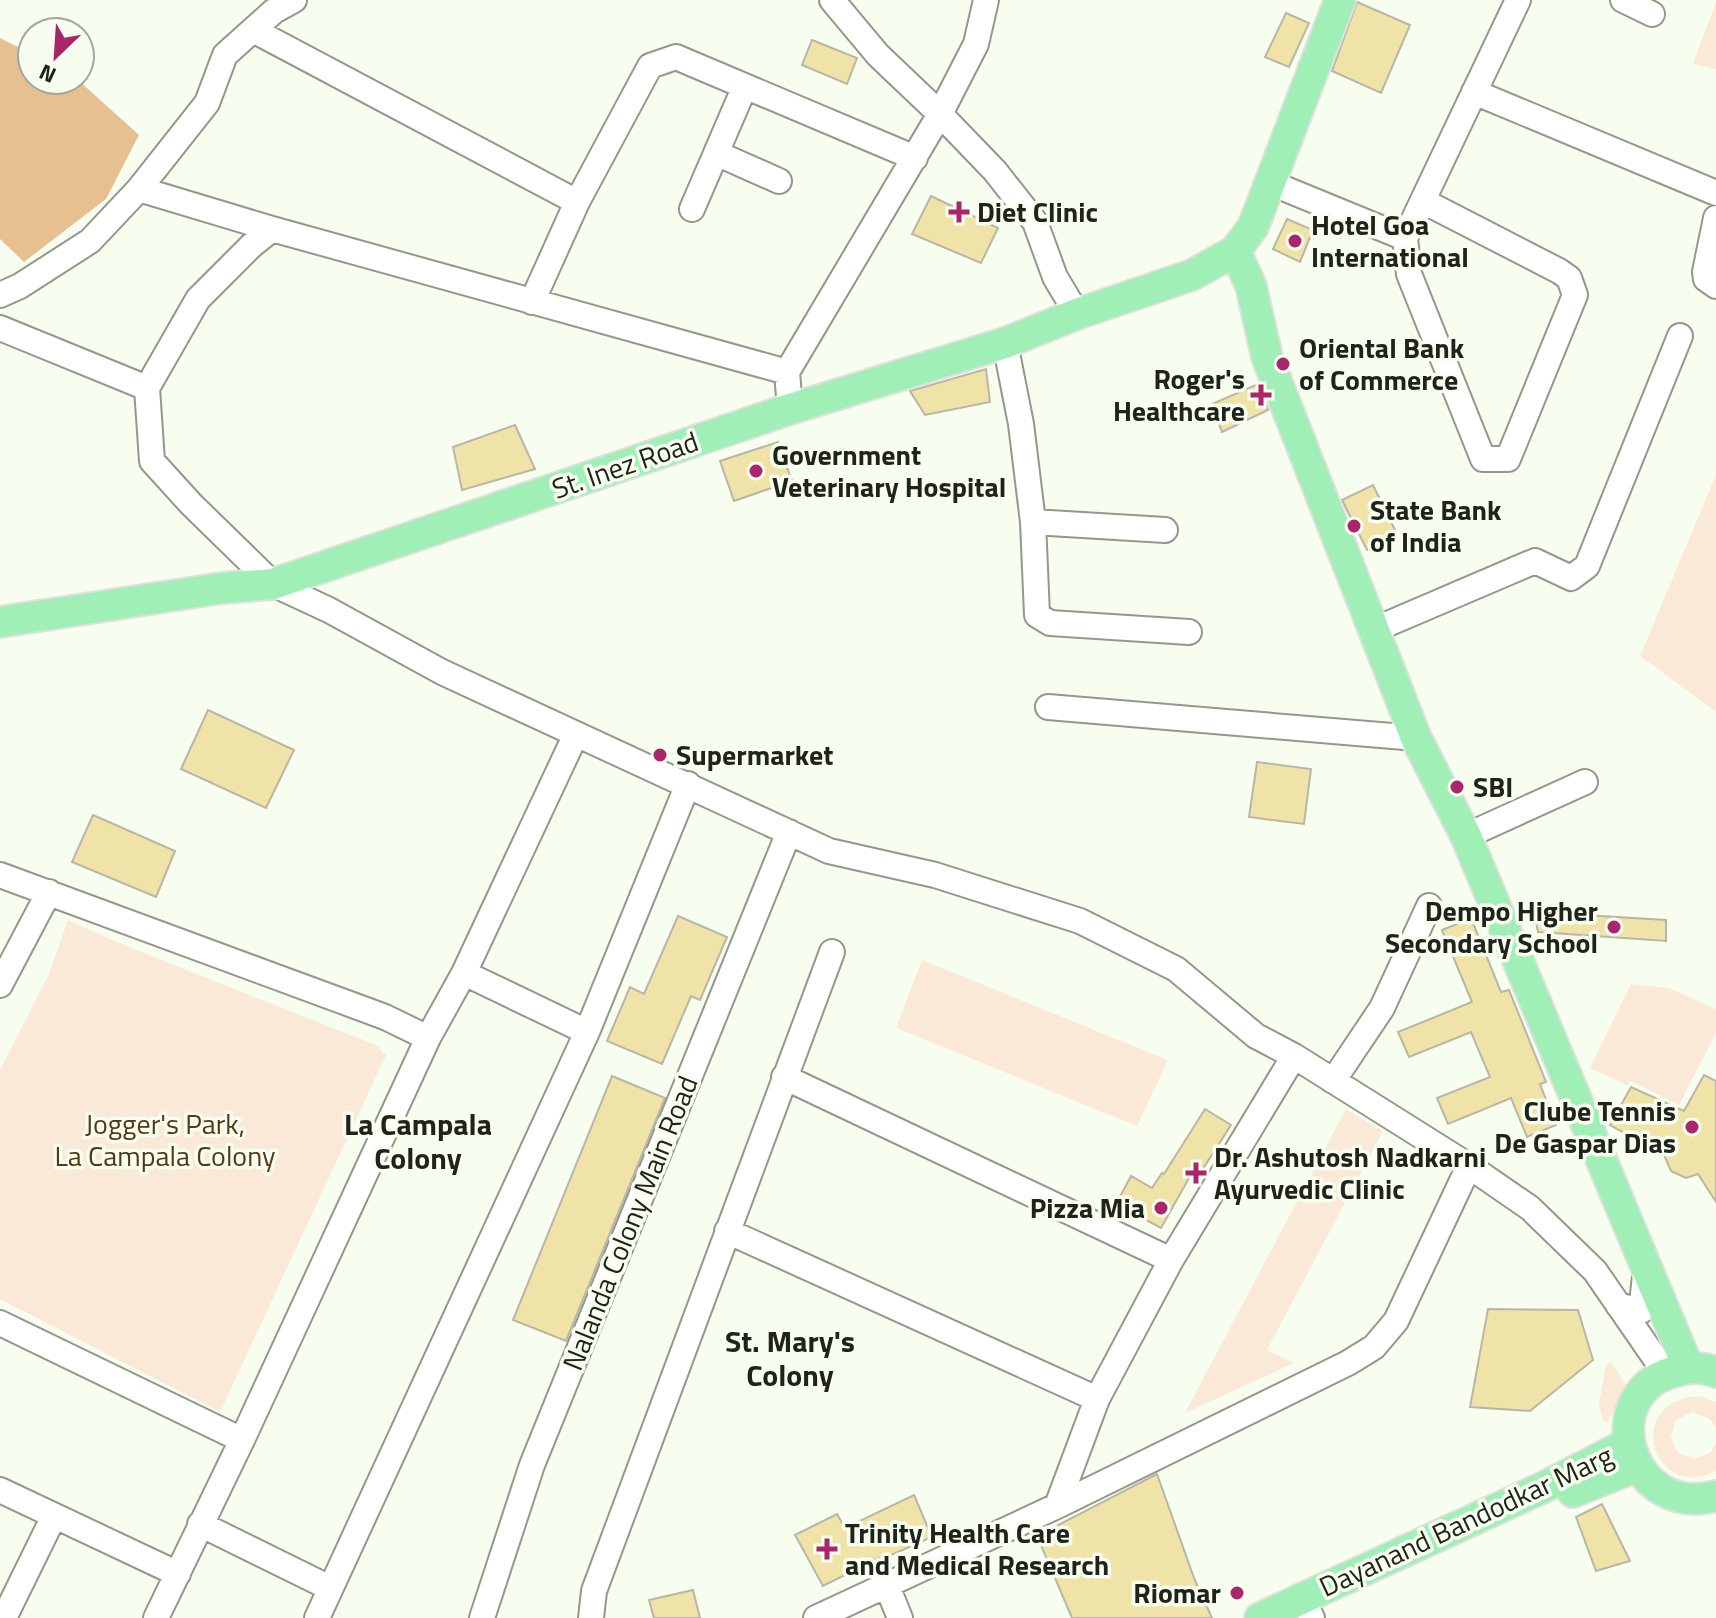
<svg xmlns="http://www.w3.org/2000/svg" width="1716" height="1618" viewBox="0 0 1716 1618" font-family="'Titillium Web',sans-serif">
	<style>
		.green { fill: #f9e9d6 }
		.forest { fill: #e7c091 }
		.building { fill: #efe3a8; stroke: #b9b6a7; stroke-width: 2 }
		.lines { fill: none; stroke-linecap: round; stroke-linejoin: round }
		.minor-casing { stroke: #93988a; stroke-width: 28 }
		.major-casing { stroke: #e0e0df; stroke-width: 34 }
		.minor { stroke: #fff; stroke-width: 24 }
		.major { stroke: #a0efb6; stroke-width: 30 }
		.poi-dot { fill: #ab256c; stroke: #f8feef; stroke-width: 3 }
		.labels { text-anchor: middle; stroke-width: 7; stroke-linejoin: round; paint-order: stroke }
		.poi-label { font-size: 28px; font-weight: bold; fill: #20221c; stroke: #f8feef; text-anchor: start }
		.street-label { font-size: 28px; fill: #20221c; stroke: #f8feef }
		.park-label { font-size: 28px; fill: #543914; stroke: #f8feef }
		.neighbourhood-label { font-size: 30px; font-weight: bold; fill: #20221c; stroke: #f8feef }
	</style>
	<rect width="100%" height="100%" fill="#f8feef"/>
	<path class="green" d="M1716 2V69L1693 64Z
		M1716 475V712L1640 656Z
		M68 920 126 946 376 1045 386 1055 220 1412 0 1299V1070L49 974Z
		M922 960 1168 1060 1137 1126 896 1028Z
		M1631 984 1669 988 1716 1009V1033L1679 1105 1630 1081 1627 1085 1590 1068Z
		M1346 1109 1383 1131 1267 1350 1294 1363 1185 1413Z
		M1611 1362 1626 1385 1607 1423 1603 1421 1599 1404 1606 1364Z
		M1700 1396 1716 1402V1428L1710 1419 1693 1412 1676 1420 1671 1436 1677 1452 1694 1459 1710 1453 1716 1443V1471C1654 1503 1620 1401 1700 1396Z"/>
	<path class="forest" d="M0 38 32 54V80H78L139 135 106 199 24 262 0 239Z"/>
	<path class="building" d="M1357 2 1410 25 1381 93 1332 71Z
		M1286 13 1309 23 1289 67 1265 57Z
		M812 40 857 58 847 84 802 65Z
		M931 196 998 228 981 263 912 234Z
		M1287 219 1313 230 1300 262 1273 249Z
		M986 369 990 402 925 415 910 391Z
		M1258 384 1268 410 1222 432 1212 404Z
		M515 425 535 469 462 490 453 447Z
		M778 442 792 481 734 501 720 461Z
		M1373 485 1397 534 1367 550 1342 500Z
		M208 710 294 750 266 808 181 769Z
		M1257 762 1311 769 1304 824 1249 817Z
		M93 815 175 851 156 897 72 862Z
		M1534 912 1666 920V941L1538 932Z
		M678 916 727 937 700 1000 691 996 662 1064 607 1041 630 987 644 994Z
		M1471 918 1501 992 1509 990 1546 1082 1540 1084 1556 1125 1527 1137 1511 1098 1448 1124 1437 1098 1490 1077 1471 1032 1409 1057 1398 1032 1472 1002 1442 930Z
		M1704 1075 1716 1081V1202L1698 1174 1686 1178 1671 1171 1664 1155 1610 1125 1631 1087 1684 1111Z
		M612 1076 665 1098 566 1341 513 1320Z
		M1205 1109 1231 1125 1199 1175 1193 1171 1161 1228 1116 1204 1131 1176 1152 1188 1162 1173 1164 1174Z
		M1488 1309 1578 1310 1593 1360 1530 1411 1470 1407Z
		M1157 1474 1194 1578 1212 1618H1072L1037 1536Z
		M914 1495 932 1537 880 1560 879 1558 823 1586 795 1535 837 1514 845 1528Z
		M1602 1504 1630 1561 1596 1571 1576 1517Z
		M693 1590 700 1618H654L649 1600Z"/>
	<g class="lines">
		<defs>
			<path id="minor" d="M832 0 878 55 940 114 995 171 1035 222 1055 277 1077 314
				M1623 0 1652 14
				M253 30 577 202
				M1474 92 1716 193
				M716 153 779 181
				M1271 183 1405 238
				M139 189 272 229 787 372
				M1423 201 1559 271 1569 278 1575 295 1508 459H1483L1409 274 1405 238 1518 0
				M692 209 745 86
				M1716 218 1705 272 1706 279 1716 286
				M272 229 251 246 198 299 147 388 152 461 191 504 273 584 329 610 442 672 829 851 935 875 1080 921 1176 969 1256 1036 1294 1056 1469 1166 1530 1208 1595 1271 1666 1374
				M0 295 20 286 90 241 139 189 207 103 225 55 274 11 294 0
				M532 302 577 202 650 66 676 57 915 158
				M0 328 147 388
				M1005 343 1021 424 1033 522 1037 615 1050 623 1189 632
				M790 409 787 372 940 114 976 44 986 0
				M1033 522 1165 530
				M1376 629 1535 561 1571 578 1587 566 1680 336
				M1048 707 1416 738
				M1466 836 1585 782
				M0 875 385 1017 428 1038
				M464 973 587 1032
				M0 985 49 892
				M784 1077 1171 1260
				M1333 1081 1382 1008 1429 906
				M727 1231 1097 1399
				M1618 1305 1641 1311 1646 1268
				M0 1323 242 1440
				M0 1490 178 1574
				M1057 1506 1097 1399 1171 1260 1294 1056
				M200 1524 330 1588
				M887 1586 900 1618
				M1310 1614 1312 1618
				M4 1618 54 1516
				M156 1618 242 1440 428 1038 464 973 576 734
				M317 1618 587 1032 688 784
				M482 1618 532 1465 789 832
				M591 1618 594 1591 832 952
				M816 1618 1057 1506 1348 1363 1374 1347 1396 1321 1469 1166"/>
			<path id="major" d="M1340 0 1253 227 1235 251 1251 286 1267 357 1416 738 1466 836 1688 1367
				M0 622 222 588 273 584 790 409 1005 343 1077 314 1192 275 1235 251
				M1716 1372C1701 1366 1688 1367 1673 1372 1593 1395 1629 1519 1716 1496
				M1573 1492 1637 1466
				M1260 1618 1542 1488 1629 1443"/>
		</defs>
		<use href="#minor" class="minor-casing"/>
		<use href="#major" class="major-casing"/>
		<use href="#minor" class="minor"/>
		<use href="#major" class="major"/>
	</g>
	<g class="poi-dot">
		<path d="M955 200h8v8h8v8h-8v8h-8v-8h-8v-8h8z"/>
		<circle cx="1295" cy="241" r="8"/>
		<circle cx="1283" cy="364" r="8"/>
		<path d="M1257 383h8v8h8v8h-8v8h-8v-8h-8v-8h8z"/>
		<circle cx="756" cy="471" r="8"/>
		<circle cx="1354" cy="526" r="8"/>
		<circle cx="660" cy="755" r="8"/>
		<circle cx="1457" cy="787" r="8"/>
		<circle cx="1614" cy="927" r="8"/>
		<circle cx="1692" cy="1127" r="8"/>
		<path d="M1192 1161h8v8h8v8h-8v8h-8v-8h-8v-8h8z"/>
		<circle cx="1161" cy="1208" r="8"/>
		<path d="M823 1537h8v8h8v8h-8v8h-8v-8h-8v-8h8z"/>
		<circle cx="1237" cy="1593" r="8"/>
	</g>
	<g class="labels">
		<g class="poi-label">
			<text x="977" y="222">Diet Clinic</text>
			<text x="1311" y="235">Hotel Goa<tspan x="1311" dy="32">International</tspan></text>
			<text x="1299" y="358">Oriental Bank<tspan x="1299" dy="32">of Commerce</tspan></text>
			<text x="1245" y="389" text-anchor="end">Roger's<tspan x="1245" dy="32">Healthcare</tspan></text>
			<text x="772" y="465">Government<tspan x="772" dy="32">Veterinary Hospital</tspan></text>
			<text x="1370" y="520">State Bank<tspan x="1370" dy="32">of India</tspan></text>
			<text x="676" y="765">Supermarket</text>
			<text x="1473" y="797">SBI</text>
			<text x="1598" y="921" text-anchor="end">Dempo Higher<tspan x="1598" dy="32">Secondary School</tspan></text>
			<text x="1676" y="1121" text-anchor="end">Clube Tennis<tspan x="1676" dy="32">De Gaspar Dias</tspan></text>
			<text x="1214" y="1167">Dr. Ashutosh Nadkarni<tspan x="1214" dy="32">Ayurvedic Clinic</tspan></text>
			<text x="1145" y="1218" text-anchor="end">Pizza Mia</text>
			<text x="845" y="1543">Trinity Health Care<tspan x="845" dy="32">and Medical Research</tspan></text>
			<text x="1221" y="1603" text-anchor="end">Riomar</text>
		</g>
		<g class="street-label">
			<text transform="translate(625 465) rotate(-19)" y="10">St. Inez Road</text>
			<text transform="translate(630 1223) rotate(-68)" y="10">Nalanda Colony Main Road</text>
			<text transform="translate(1466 1521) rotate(-25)" y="10">Dayanand Bandodkar Marg</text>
		</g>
		<g class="park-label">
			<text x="165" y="1134">Jogger's Park,<tspan x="165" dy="32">La Campala Colony</tspan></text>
		</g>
		<g class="neighbourhood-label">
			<text x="418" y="1135">La Campala<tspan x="418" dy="34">Colony</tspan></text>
			<text x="790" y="1352">St. Mary's<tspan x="790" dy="34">Colony</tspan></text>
		</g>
	</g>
	<g transform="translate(56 56) rotate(205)"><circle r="38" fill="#f8feef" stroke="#a2a69b" stroke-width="2"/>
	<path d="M0-6L14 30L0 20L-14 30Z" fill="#ab256c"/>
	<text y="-12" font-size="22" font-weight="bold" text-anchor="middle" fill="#20221c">N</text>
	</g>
</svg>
